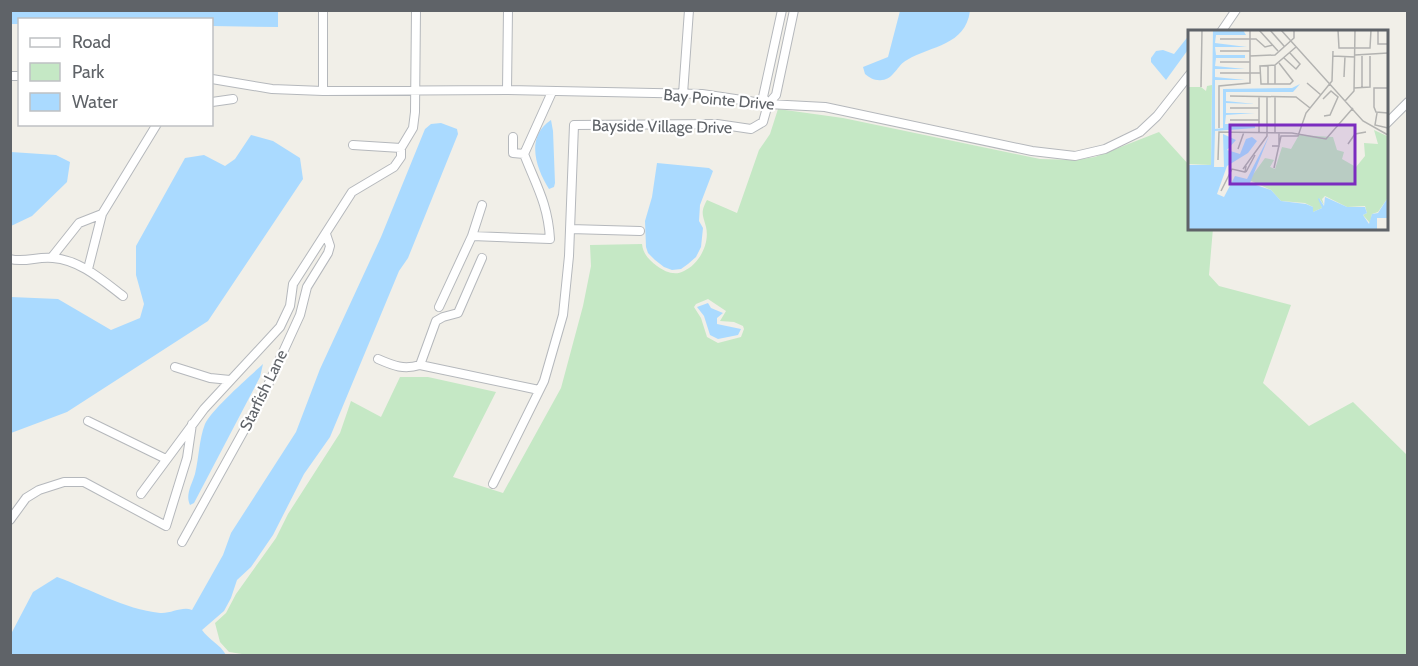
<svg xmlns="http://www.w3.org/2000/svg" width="1418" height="666" viewBox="0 0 1418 666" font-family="Cabin,sans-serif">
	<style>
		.green { fill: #c5e8c5; fill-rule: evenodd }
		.water { fill: #aadaff }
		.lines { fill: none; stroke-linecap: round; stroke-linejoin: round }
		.minor-casing { stroke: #b5b8bc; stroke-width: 10 }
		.minor { stroke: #fff; stroke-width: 8 }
		.labels { text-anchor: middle; stroke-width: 4.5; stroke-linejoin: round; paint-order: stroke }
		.street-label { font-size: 16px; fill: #5f6368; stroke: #fff }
		.inset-road { fill: none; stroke: #b3b3b1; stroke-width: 1.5 }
		.view { fill: #7b2cbf; fill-opacity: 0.15; stroke: #7b2cbf; stroke-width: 3 }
		.inset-edge { fill: none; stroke: #5f6368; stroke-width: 3 }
	</style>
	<rect width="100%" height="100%" fill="#f1efe8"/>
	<path class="green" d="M778 109 843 118 1040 159 1075 160 1095 157 1159 132 1190 166V228H1213L1209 275 1219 286 1291 305 1263 383 1309 426 1353 402 1407 455V655L301 656 296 654 255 656 229 652 220 642 215 623 226 613 236 594 276 538 288 514 340 433 351 401 381 417 400 377H428L496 392 453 477 503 493 561 388 583 306 591 266 590 245 642 244C643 254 649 260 657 266 665 272 675 276 684 271 699 264 710 244 706 227 703 215 700 213 707 200L737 213 759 150 770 134ZM708 299 726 311 720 321 734 322 743 326 744 329 741 337 718 343 707 337 701 318 694 307 696 304Z"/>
	<path class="water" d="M11 10 278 11V27L212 26V20H20L19 24H11Z
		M900 11H970C965 46 932 45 907 60 897 65 894 79 882 80 875 81 870 78 865 74L863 67 888 57Z
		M1190 34V47L1166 80 1151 62V58L1156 51 1163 50 1174 54Z
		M551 120 553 131 555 183 554 187 549 189C536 168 525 137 551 120Z
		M441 123 457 129 458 134 408 258 399 271 330 437 304 474 273 535 251 567 237 580 231 598 224 611 202 630C209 640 220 644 226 655H11V634L33 592 57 577C90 589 124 609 160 613 171 614 182 606 192 610L223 555 231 533 296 432 320 369 381 237 425 129 431 124Z
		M251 135 273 141 300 158 303 179 208 321 67 412 11 433V297L58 299 111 330 140 318 144 304 136 275V246L185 158 204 155 225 166 235 159Z
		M11 152 56 155 70 162 67 182 32 216 11 226Z
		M657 163 709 168 713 171 700 205 699 221 703 228 701 247 696 257 688 264 681 269 672 270 664 267 655 260 648 253 646 247 645 221 652 197Z
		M708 303 711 308 723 313 717 318V324L741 329 738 335 718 339 710 335 704 316 697 307Z
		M263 364 260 377 194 503 190 505C185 495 192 484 195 474 199 458 199 439 205 424 211 410 250 376 263 364Z"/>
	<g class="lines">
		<defs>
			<path id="minor" d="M1221 32 1236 10
				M10 76H20
				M212 79 272 89 323 91 507 90 702 94 768 104 825 107 1032 151 1075 156 1105 149 1140 132 1157 116 1190 74
				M507 90 508 10
				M323 91V10
				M683 94 689 10
				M212 102 233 99
				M768 104 763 97 782 10
				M1386 124 1408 102
				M513 137V153L524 154
				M353 145 401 148
				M570 229 640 231
				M472 236 550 239C548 204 536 185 524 154L552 92
				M52 257 79 223 102 214
				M10 259C25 263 38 256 53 258 80 260 102 280 123 296
				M88 269 102 214 157 124
				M439 307 472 236 482 205
				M378 359C394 366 404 370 420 365L539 390
				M420 365 436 321 443 317 458 313 482 258
				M175 367 210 378 230 380
				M88 421 166 459
				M493 484 544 381 563 315 569 256 574 125 717 124 751 129 763 122 768 104 776 95 794 10
				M141 494 204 409 280 327 290 306 293 284 352 192 394 167 401 157V148L413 128 415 112 416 10
				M10 520 26 498 39 490 64 482H84L166 526 187 458 192 424
				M182 542 262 398 300 315 307 287 328 253 330 246 326 234"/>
		</defs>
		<use href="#minor" class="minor-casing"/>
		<use href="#minor" class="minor"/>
	</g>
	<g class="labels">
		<g class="street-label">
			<text transform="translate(719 99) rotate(5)" y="6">Bay Pointe Drive</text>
			<text transform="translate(662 126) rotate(1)" y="6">Bayside Village Drive</text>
			<text transform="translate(263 390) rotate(-64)" y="6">Starfish Lane</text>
		</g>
	</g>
	<g transform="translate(1188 30)">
		<rect width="200" height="200" fill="#f1efe8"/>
		<path d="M24 55 23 135 0 134V57H13L18 61 19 56ZM186 100 199 106V169L190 182 184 184 182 193 175 185 179 183 177 176 159 177 137 166 134 169 136 175 131 168 134 178 125 182V177L117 173 93 171 83 160 61 150 77 128 86 130 82 137 87 139 94 117 103 119 111 105 145 107 149 120 156 122 154 129 168 137 177 126 176 113 190 114Z" fill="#c5e8c5"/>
		<path d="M25 0H55L58 5H28L27 13 59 17H27L28 25H57V28H28L27 36 57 39H27V47L57 50H27V99L35 98V59L104 58 112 54 105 62H38V71L67 74 38 73V83H67L38 85 37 94H67V98L27 101 26 137H36L35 104 48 110 39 120 52 124 58 109 64 107 69 111 60 123 39 136 29 164 36 167 47 146 59 149 81 106 62 153 83 160 93 171 118 174 125 177V182L134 178 130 169 131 168 136 176 137 167 159 177H177L179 183 175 185 181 194 184 184 190 183 199 169V188H189V199H0V135H23Z" fill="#aadaff"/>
		<path class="inset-road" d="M71 0 90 21M82 0 96 16M93 0 175 91 200 105M150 0 151 18H182L183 0M190 0V14H200M32 9H68L77 17 85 15M32 21H62M167 25 200 23M62 26 87 25 106 8V0M145 26 167 27M96 28 108 39 112 34 102 23M32 32H62M91 33 105 51 102 54H73L72 36 87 35 108 17M32 43H72M156 47 157 26M119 53 133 65M80 54V35M87 54V35M13 57 14 0M166 58 182 57V26M174 58V26M200 58H186V77L188 82 200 83M42 66 108 67 122 78M135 69 143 61 150 67 142 85 136 86M157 71 166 61 167 0M42 78H71M189 83 187 95 200 98M42 90H71M31 98V56L62 53V0M71 103V66M87 103V66M160 114 167 104 178 102M84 116H91V103M50 119 56 102M30 130 31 102 104 103 138 109 165 78M86 138 93 106H110L118 83 144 51 145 21M55 139 79 106V67M58 142 67 125M33 161 44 139 57 142 58 136"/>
		<path class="view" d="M42 95H167V154H42Z"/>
		<rect width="200" height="200" class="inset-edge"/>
	</g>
	<rect width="1418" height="666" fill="none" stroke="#5f6368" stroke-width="24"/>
	<rect x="18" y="18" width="195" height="108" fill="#ffffff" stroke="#bfc1c3" stroke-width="1.5"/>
	<rect x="30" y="38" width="30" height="9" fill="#ffffff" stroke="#bfc1c3" stroke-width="1.5"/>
	<text x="72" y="48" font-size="18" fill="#5f6368">Road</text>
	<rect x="30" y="63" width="30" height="18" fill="#c5e8c5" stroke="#bfc1c3" stroke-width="1.5"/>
	<text x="72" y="78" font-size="18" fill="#5f6368">Park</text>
	<rect x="30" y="93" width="30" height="18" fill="#aadaff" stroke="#bfc1c3" stroke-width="1.5"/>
	<text x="72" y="108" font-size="18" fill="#5f6368">Water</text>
</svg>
